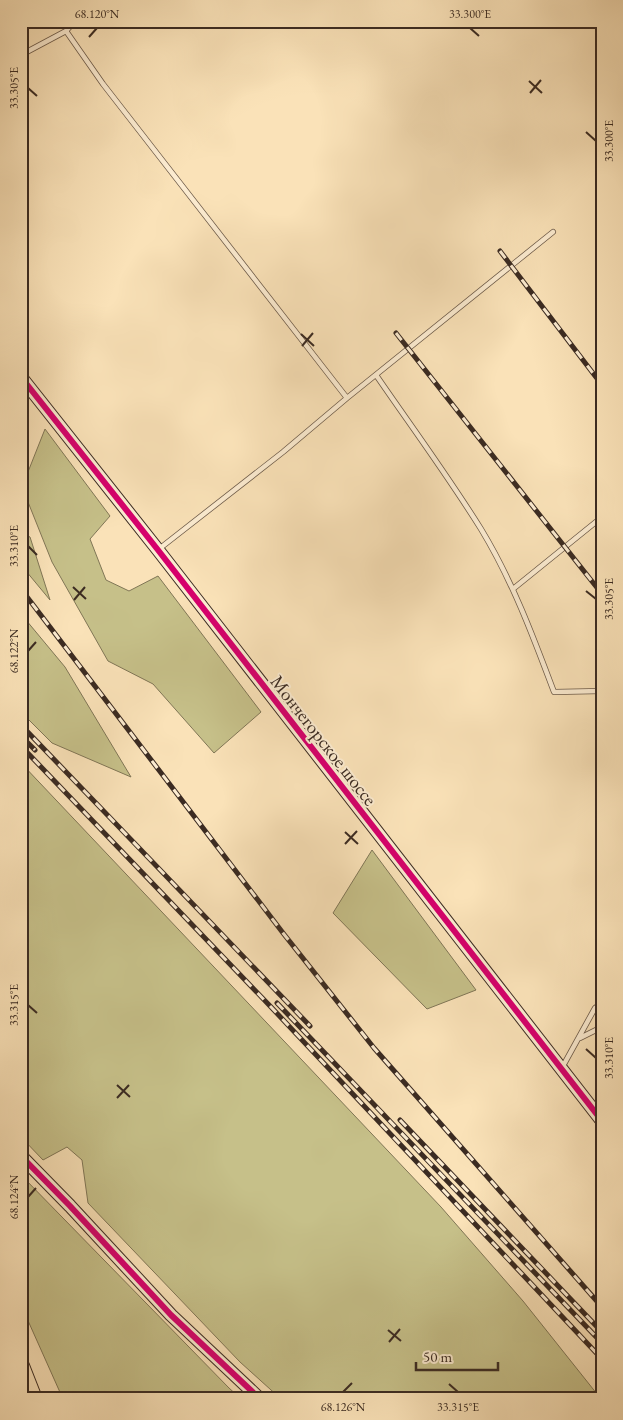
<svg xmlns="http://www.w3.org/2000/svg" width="623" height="1420" viewBox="0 0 623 1420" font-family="'EB Garamond',serif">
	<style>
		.green { fill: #c6c089; stroke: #807656 }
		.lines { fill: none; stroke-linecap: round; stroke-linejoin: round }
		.lane-casing { stroke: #6b5948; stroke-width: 6 }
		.secondary-casing { stroke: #3b2b22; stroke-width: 14 }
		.highway-casing { stroke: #3b2b22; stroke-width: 18 }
		.lane { stroke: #fcecd1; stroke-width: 4.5 }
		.secondary { stroke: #fcecd1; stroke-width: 12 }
		.highway { stroke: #fae2b8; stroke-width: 16 }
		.rail-casing { stroke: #3b2b22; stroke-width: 5 }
		.rail { stroke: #fcecd1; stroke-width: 3; stroke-dasharray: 9; stroke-linecap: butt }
		.cycleway-casing { stroke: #fcecd1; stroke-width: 9 }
		.cycleway { stroke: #d6006c; stroke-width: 6 }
		.ticks { fill: none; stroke: #3b2b22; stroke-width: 2 }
		.labels { text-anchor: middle; stroke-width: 4; stroke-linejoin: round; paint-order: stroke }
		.street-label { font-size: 19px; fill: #3b2b22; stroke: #fcecd1 }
		.neatline { fill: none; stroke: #3b2b22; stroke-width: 2 }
		.ticks-label { font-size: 12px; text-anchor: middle; fill: #3b2b22 }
	</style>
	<rect width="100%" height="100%" fill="#fae2b8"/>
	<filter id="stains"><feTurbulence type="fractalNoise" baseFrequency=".004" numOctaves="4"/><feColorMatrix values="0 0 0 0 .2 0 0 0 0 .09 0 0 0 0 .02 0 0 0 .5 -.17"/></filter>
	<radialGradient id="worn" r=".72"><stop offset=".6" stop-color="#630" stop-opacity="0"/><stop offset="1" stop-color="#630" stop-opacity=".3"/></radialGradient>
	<path class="green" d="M45 429 110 516 90 539 106 580 129 591 158 576 261 712 214 753 153 684 108 661 52 562 22 487Z
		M21 532 30 537 50 600 21 565Z
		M21 614 65 667 131 777 52 743 21 712Z
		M21 763 441 1207 523 1301 601 1399H281L240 1362 88 1203 82 1160 67 1147 43 1160 21 1137Z
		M372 850 476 990 427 1009 333 913Z
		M21 1175 229 1388 241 1399H63L21 1305Z"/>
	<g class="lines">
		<defs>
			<path id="lane" d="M66 31 103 84 347 398 283 452 159 549
				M21 55 66 31 75 21
				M376 375C411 426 448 476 481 529 512 580 533 636 554 692L602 691
				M347 398 553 232
				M513 589 602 517
				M580 1038 602 1027
				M563 1066 595 1008 602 1003"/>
			<path id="secondary" d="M21 377 158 550 602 1121
				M21 1156 70 1206 171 1315 260 1399"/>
			<path id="highway" d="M21 1366 34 1399"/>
		</defs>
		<use href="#lane" class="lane-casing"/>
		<use href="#secondary" class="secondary-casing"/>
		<use href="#highway" class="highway-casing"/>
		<use href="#lane" class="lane"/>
		<use href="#secondary" class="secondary"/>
		<use href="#highway" class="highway"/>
		<defs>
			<path id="rail" d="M500 251 602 385
				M396 333 602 594
				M21 589 283 933 374 1048 602 1307
				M21 725 310 1026
				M21 736 35 750
				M21 746 271 1007 602 1359
				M277 1003 602 1343
				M400 1120 602 1332"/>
		</defs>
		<use href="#rail" class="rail-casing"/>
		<use href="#rail" class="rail"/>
		<defs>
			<path id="cycleway" d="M21 377 158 550 602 1121
				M21 1156 70 1206 171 1315 260 1399"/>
		</defs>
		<use href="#cycleway" class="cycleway-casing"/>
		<use href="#cycleway" class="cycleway"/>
	</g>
	<path class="ticks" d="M470 28 479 36M89 37 97 28M529 81 542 93M28 88 37 96M530 93 541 80M586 132 596 141M301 334 314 346M302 346 313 333M28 546 37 555M73 587 86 599M586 591 596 599M74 600 85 587M28 651 36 642M345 832 358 844M345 844 357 831M28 1005 37 1013M586 1049 596 1058M117 1085 130 1097M117 1098 129 1085M28 1197 36 1188M388 1330 401 1341M389 1342 400 1329M449 1384 458 1392M343 1392 352 1383"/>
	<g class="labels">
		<g class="street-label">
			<text transform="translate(324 740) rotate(52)" y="7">Мончегорское шоссе</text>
		</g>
	</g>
	<rect width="623" height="1420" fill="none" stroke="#fae2b8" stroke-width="55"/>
	<path d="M416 1362v8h82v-8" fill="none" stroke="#3b2b22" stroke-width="2.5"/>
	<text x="423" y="1362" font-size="15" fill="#3b2b22" stroke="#fcecd1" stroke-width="4" paint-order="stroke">50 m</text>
	<rect x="28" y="28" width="568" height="1364" class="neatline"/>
	<g class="ticks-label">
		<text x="97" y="18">68.120°N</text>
		<text x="470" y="18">33.300°E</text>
		<text transform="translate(14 88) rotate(-90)" y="4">33.305°E</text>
		<text transform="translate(609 141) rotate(-90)" y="4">33.300°E</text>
		<text transform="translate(14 546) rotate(-90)" y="4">33.310°E</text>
		<text transform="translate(609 599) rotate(-90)" y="4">33.305°E</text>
		<text transform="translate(14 651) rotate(-90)" y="4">68.122°N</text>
		<text transform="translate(14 1005) rotate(-90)" y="4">33.315°E</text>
		<text transform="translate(609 1058) rotate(-90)" y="4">33.310°E</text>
		<text transform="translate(14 1197) rotate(-90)" y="4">68.124°N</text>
		<text x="343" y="1411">68.126°N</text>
		<text x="458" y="1411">33.315°E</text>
	</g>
	<rect width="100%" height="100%" filter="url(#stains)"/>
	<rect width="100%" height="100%" fill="url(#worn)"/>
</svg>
